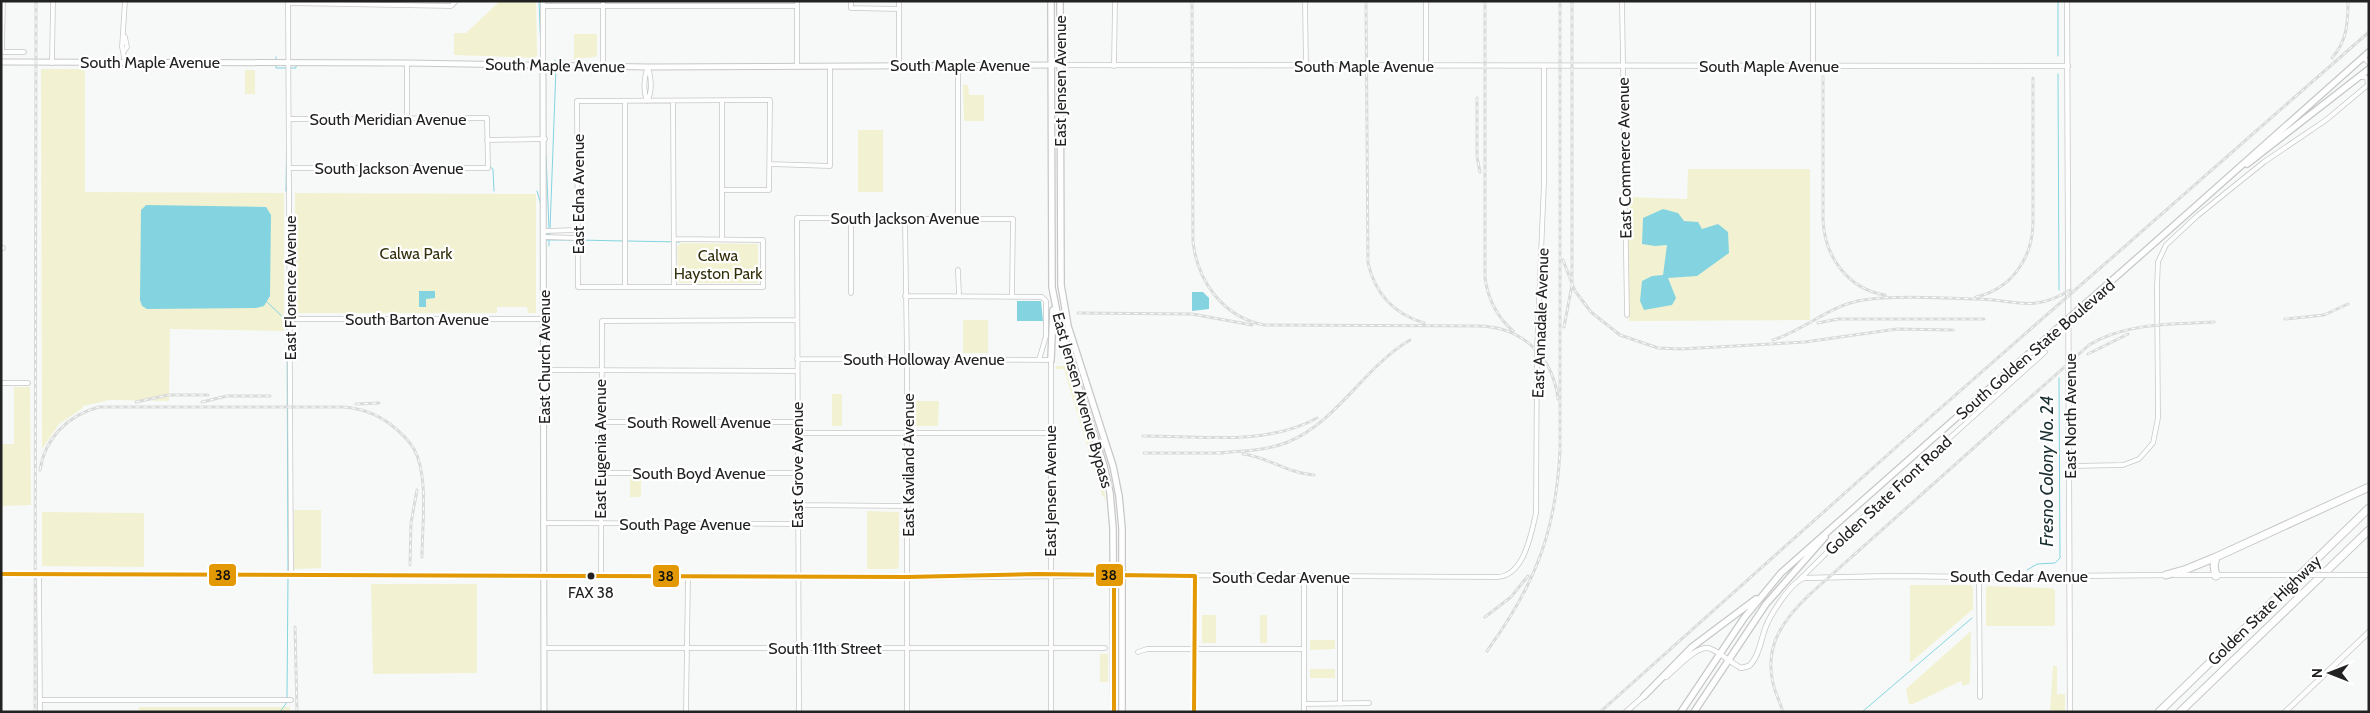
<svg xmlns="http://www.w3.org/2000/svg" width="2370" height="713" viewBox="0 0 2370 713" font-family="Cabin,sans-serif">
	<style>
		.green { fill: #f2f2d2 }
		.water { fill: #83d4e0 }
		.lines { fill: none; stroke-linecap: round; stroke-linejoin: round }
		.stream { stroke: #83d4e0; stroke-width: 1 }
		.minor-casing { stroke: #c6c8c7; stroke-width: 5.5 }
		.tertiary-casing { stroke: #c6c8c7; stroke-width: 6 }
		.secondary-casing { stroke: #c6c8c7; stroke-width: 7 }
		.primary-casing { stroke: #c6c8c7; stroke-width: 8 }
		.motorway-casing { stroke: #c6c8c7; stroke-width: 9 }
		.minor { stroke: #fefefe; stroke-width: 4 }
		.tertiary { stroke: #fefefe; stroke-width: 4.5 }
		.secondary { stroke: #fefefe; stroke-width: 5 }
		.primary { stroke: #fefefe; stroke-width: 5.5 }
		.motorway { stroke: #fefefe; stroke-width: 7 }
		.rail-casing { stroke: #d9dada; stroke-width: 3 }
		.rail { stroke: #fff; stroke-width: 1; stroke-dasharray: 4; stroke-linecap: butt }
		.tertiary-bridge-casing { stroke: #c6c8c7; stroke-width: 6; stroke-linecap: butt }
		.primary-bridge-casing { stroke: #c6c8c7; stroke-width: 8; stroke-linecap: butt }
		.tertiary-bridge { stroke: #fefefe; stroke-width: 4.5 }
		.primary-bridge { stroke: #fefefe; stroke-width: 5.5 }
		.bus-1-casing { stroke: #fff; stroke-width: 8 }
		.bus-1 { stroke: #e29903; stroke-width: 4 }
		.bus-dot { fill: #212221; stroke: #fff; stroke-width: 2 }
		.labels { text-anchor: middle; stroke-width: 4.5; stroke-linejoin: round; paint-order: stroke }
		.bus-label { font-size: 15px; fill: #212221; stroke: #fff }
		.street-label { font-size: 16px; fill: #212221; stroke: #fff }
		.park-label { font-size: 16px; fill: #32300b; stroke: #fff }
		.water-label { font-size: 18px; font-style: italic; fill: #192e31; stroke: #fff }
		.line-badge { stroke: #fff; stroke-width: 2 }
		.pale-badge-label { font-size: 14px; text-anchor: middle; font-weight: bold; fill: #111 }
	</style>
	<rect width="100%" height="100%" fill="#f7f9f8"/>
	<path class="green" d="M500 1H536L537 56 534 58 454 55V33H466Z
		M574 34H597V55L595 57 574 59Z
		M41 69H85V192L284 193V331L170 329 169 401 110 400 83 406V408L59 424 42 449Z
		M245 70H255V94H245Z
		M963 85H968L969 95H984V121H964Z
		M858 130H883V192H858Z
		M1688 169H1810V320L1629 321 1628 197 1687 199Z
		M295 193 536 194V313H528L527 307H497V313H296Z
		M681 243 758 244V283H679L677 247Z
		M963 320H988V353H963Z
		M1055 366H1066L1099 467 1106 500 1102 495 1064 369H1057Z
		M14 387H30L31 505 1 506V444H14Z
		M832 394H842V426H832Z
		M915 401H939L938 426H914Z
		M630 478H641V497H630Z
		M294 510H321V568L294 569Z
		M867 511 899 512V566L897 569H867Z
		M42 512 144 513V567L42 566Z
		M371 584H477V673L373 674Z
		M1910 585H1971L1973 588V609L1910 663Z
		M1988 586 2052 588 2055 590V626H1986V588Z
		M1202 615H1216V643H1202Z
		M1260 615H1267V643H1260Z
		M1971 631 1970 683 1963 686 1961 681 1913 704H1909L1906 689Z
		M1310 640H1335V649L1310 650Z
		M1100 654H1108V682H1100Z
		M2053 666H2057V694H2065V712H2050Z
		M1310 669H1335V678H1310Z
		M139 707H290V712H139Z"/>
	<path class="water" d="M146 205 266 207 271 215 270 296 264 306 256 308 147 309 142 306 140 300 141 210Z
		M1663 209 1678 213 1684 221 1698 222 1702 229 1718 224 1728 232 1729 253 1697 276 1668 278 1676 298 1672 305 1644 310 1640 301 1642 281 1652 276 1663 275 1667 245 1655 246 1642 244 1643 218Z
		M419 291H435V298L426 299V307H419Z
		M1192 292H1203L1209 298V309L1192 311Z
		M1017 301H1041L1043 321H1017Z"/>
	<g class="lines">
		<path class="stream" d="M539 1 541 52
			M2058 1V56
			M276 57V62
			M555 60 556 64
			M276 66V68H287
			M291 68H296V64
			M2058 74 2059 290
			M546 155 549 229
			M489 166 493 169 494 191
			M286 191 287 121
			M537 191 541 205
			M550 229 556 68
			M548 233 549 240 550 233
			M544 240H573
			M579 240 623 241
			M627 241 680 242
			M549 246V240
			M266 301 287 321 288 573
			M2027 570 2037 564 2055 563 2060 558 2059 378
			M287 698 288 577
			M280 712 287 702
			M1862 712 1972 618"/>
		<defs>
			<path id="minor" d="M288 1 291 575
				M603 1V66
				M797 1V66
				M851 1V8L899 9
				M899 1V65
				M1305 1 1306 66
				M1622 1 1627 315
				M1813 1V66
				M288 3 451 6 456 1
				M543 6H797
				M124 51 127 47 125 37
				M1 52H24
				M2 52 3 1
				M2363 57 2369 63
				M125 62 122 47 125 1
				M52 63 53 1
				M1114 66 1115 1
				M1426 66V1
				M2360 76 2367 78 2368 85
				M722 100V239
				M647 101C653 92 651 76 648 67
				M647 101C643 91 644 76 648 67
				M673 101 674 287
				M407 118V63
				M290 119 487 118 488 168H290
				M487 140 545 139
				M770 164 830 166V66
				M851 218V293
				M905 218 907 360V712
				M958 218V65
				M544 231 578 230
				M544 237 578 238
				M674 239 763 240V287H578L577 101 770 100 769 190H723
				M1 248H3
				M958 270 959 296
				M625 287V101
				M905 296 1042 297 1046 301V336L1039 360
				M290 319H544
				M797 359 1051 360V712
				M544 370 797 371
				M1 383H28
				M600 422H797
				M798 433H1050
				M2071 466 2123 465 2139 459 2153 443 2158 418 2157 287 2158 262 2166 245 2197 216 2264 162 2326 120 2369 84
				M601 473H797
				M797 505 908 506
				M543 523 797 524
				M39 575 40 712
				M1122 575 1497 577C1524 576 1531 535 1536 513L1537 350 1544 182V66
				M601 576 602 321 797 320
				M1304 577V712
				M1340 577V704
				M1979 577 1980 697
				M1799 580 1873 507 2045 352
				M545 648H1105
				M1138 652 1147 649H1304
				M40 700H291
				M1304 704 1369 703
				M686 712 688 576
				M799 712 797 218 1013 219 1012 296
				M1194 712 1195 576"/>
			<path id="tertiary" d="M543 1V66
				M2067 1 2070 712
				M1051 65 2068 66
				M2175 575H2279
				M2338 575H2369
				M1666 677C1676 669 1698 643 1711 649 1721 653 1730 662 1741 668L1749 666C1759 657 1761 639 1766 626 1771 614 1791 582 1804 578L1892 576 2054 578 2069 576 2167 575
				M1626 712 1645 695
				M2285 712 2369 632"/>
			<path id="secondary" d="M1 62 407 63 648 67 1051 65
				M543 66 544 712
				M1 574 907 577 1122 575"/>
			<path id="primary" d="M1051 1 1052 287 1061 333 1104 466 1110 493 1113 528 1114 712
				M1060 1 1061 285 1068 326 1113 466 1119 496 1122 528V712
				M2247 164 2369 69
				M2152 245 2369 52
				M1051 360 1053 310
				M1644 696 1692 647 1756 599
				M1681 712 1744 618 1781 573 1965 410
				M1694 712 1766 604 1825 537"/>
			<path id="motorway" d="M2216 557 2214 566 2216 576
				M2166 575 2187 569 2216 557 2369 487
				M2159 712 2369 508
				M2180 712 2369 530"/>
		</defs>
		<use href="#minor" class="minor-casing"/>
		<use href="#tertiary" class="tertiary-casing"/>
		<use href="#secondary" class="secondary-casing"/>
		<use href="#primary" class="primary-casing"/>
		<use href="#motorway" class="motorway-casing"/>
		<use href="#minor" class="minor"/>
		<use href="#tertiary" class="tertiary"/>
		<use href="#secondary" class="secondary"/>
		<use href="#primary" class="primary"/>
		<use href="#motorway" class="motorway"/>
		<defs>
			<path id="rail" d="M1192 1 1193 241C1197 281 1223 317 1264 325L1479 326C1523 327 1553 357 1558 399
				M1366 1 1368 263C1375 293 1394 314 1424 323
				M1485 1V278C1488 299 1497 317 1513 331
				M2332 58C2347 41 2348 23 2348 1
				M1823 77V221C1825 257 1848 289 1885 295
				M1477 98V157L1480 172
				M1563 260 1575 291 1591 312 1620 335 1658 348 1680 349 1805 342 1897 329 1953 330
				M1976 297C2011 289 2032 259 2033 224V78
				M1078 313 1192 314 1252 325
				M2285 319 2324 315 2348 304
				M1818 323 1838 319H1984
				M1564 327 1572 285V1
				M1773 340C1805 330 1830 305 1863 300 1896 295 1944 298 1978 299 2016 300 2034 313 2070 290
				M2088 354 2128 334
				M136 402 168 395H208
				M202 402 227 396H270
				M356 404 379 403
				M1143 436C1199 436 1267 446 1317 418
				M1144 453H1223
				M1217 453C1240 451 1266 451 1288 442 1338 421 1364 367 1410 340
				M1243 454C1268 457 1287 473 1314 475
				M40 470C45 438 68 415 99 407H343C361 408 375 413 390 424 399 431 408 439 414 449 429 476 422 526 422 557
				M410 565 411 523 417 490
				M1485 617 1511 597 1528 576
				M295 627 297 712
				M1487 651C1535 585 1556 532 1560 450V1
				M35 712 36 1
				M1600 712 1902 442 2369 32
				M1783 712C1780 702 1775 693 1773 683 1764 645 1784 619 1809 595L2089 345C2124 323 2172 324 2214 322"/>
		</defs>
		<use href="#rail" class="rail-casing"/>
		<use href="#rail" class="rail"/>
		<defs>
			<path id="tertiary-bridge" d="M2279 575H2338"/>
			<path id="primary-bridge" d="M1965 410 2152 245"/>
		</defs>
		<use href="#tertiary-bridge" class="tertiary-bridge-casing"/>
		<use href="#primary-bridge" class="primary-bridge-casing"/>
		<use href="#tertiary-bridge" class="tertiary-bridge"/>
		<use href="#primary-bridge" class="primary-bridge"/>
		<defs>
			<path id="bus-1" d="M1 574 907 577 1037 574 1195 576 1194 712
				M1114 575V712"/>
		</defs>
		<use href="#bus-1" class="bus-1-casing"/>
		<use href="#bus-1" class="bus-1"/>
	</g>
	<circle class="bus-dot" cx="591" cy="576" r="4.5"/>
	<g class="labels">
		<g class="bus-label">
			<text x="591" y="598">FAX 38</text>
		</g>
		<g class="street-label">
			<text x="150" y="68">South Maple Avenue</text>
			<text transform="translate(555 65) rotate(1)" y="6">South Maple Avenue</text>
			<text x="960" y="71">South Maple Avenue</text>
			<text x="1364" y="72">South Maple Avenue</text>
			<text x="1769" y="72">South Maple Avenue</text>
			<text transform="translate(1060 81) rotate(-90)" y="6">East Jensen Avenue</text>
			<text x="388" y="125">South Meridian Avenue</text>
			<text transform="translate(1624 158) rotate(-91)" y="6">East Commerce Avenue</text>
			<text x="389" y="174">South Jackson Avenue</text>
			<text transform="translate(578 194) rotate(-90)" y="6">East Edna Avenue</text>
			<text x="905" y="224">South Jackson Avenue</text>
			<text transform="translate(290 288) rotate(-90)" y="6">East Florence Avenue</text>
			<text x="417" y="325">South Barton Avenue</text>
			<text transform="translate(1540 323) rotate(-88)" y="6">East Annadale Avenue</text>
			<text transform="translate(2035 349) rotate(-41)" y="6">South Golden State Boulevard</text>
			<text transform="translate(544 357) rotate(-90)" y="6">East Church Avenue</text>
			<text x="924" y="365">South Holloway Avenue</text>
			<text transform="translate(1083 400) rotate(74)" y="6">East Jensen Avenue Bypass</text>
			<text transform="translate(2070 416) rotate(-90)" y="6">East North Avenue</text>
			<text x="699" y="428">South Rowell Avenue</text>
			<text transform="translate(600 449) rotate(-90)" y="6">East Eugenia Avenue</text>
			<text transform="translate(797 465) rotate(-90)" y="6">East Grove Avenue</text>
			<text transform="translate(908 465) rotate(-90)" y="6">East Kaviland Avenue</text>
			<text x="699" y="479">South Boyd Avenue</text>
			<text transform="translate(1050 491) rotate(-90)" y="6">East Jensen Avenue</text>
			<text transform="translate(1888 495) rotate(-43)" y="6">Golden State Front Road</text>
			<text x="685" y="530">South Page Avenue</text>
			<text x="2019" y="582">South Cedar Avenue</text>
			<text x="1281" y="583">South Cedar Avenue</text>
			<text transform="translate(2264 610) rotate(-44)" y="6">Golden State Highway</text>
			<text x="825" y="654">South 11th Street</text>
		</g>
		<g class="park-label">
			<text x="416" y="259">Calwa Park</text>
			<text x="718" y="261">Calwa<tspan x="718" dy="18">Hayston Park</tspan></text>
		</g>
		<g class="water-label">
			<text transform="translate(2047 471) rotate(-90)" y="6">Fresno Colony No. 24</text>
		</g>
	</g>
	<g class="line-badge">
		<rect x="208" y="563" width="29" height="24" rx="5" fill="#e29903"/>
		<rect x="1095" y="563" width="29" height="24" rx="5" fill="#e29903"/>
		<rect x="652" y="564" width="28" height="24" rx="5" fill="#e29903"/>
	</g>
	<g class="pale-badge-label">
		<text x="223" y="580">38</text>
		<text x="1109" y="580">38</text>
		<text x="666" y="581">38</text>
	</g>
	<rect width="2370" height="713" fill="none" stroke="#212221" stroke-width="5"/>
	<g transform="translate(2330 673) rotate(270)" stroke="#ffffff" stroke-width="4" paint-order="stroke">
	<path d="M0-4L9 19L0 12L-9 19Z" fill="#212221"/>
	<text y="-8" font-size="14" font-weight="bold" text-anchor="middle" fill="#212221">N</text>
	</g>
</svg>
